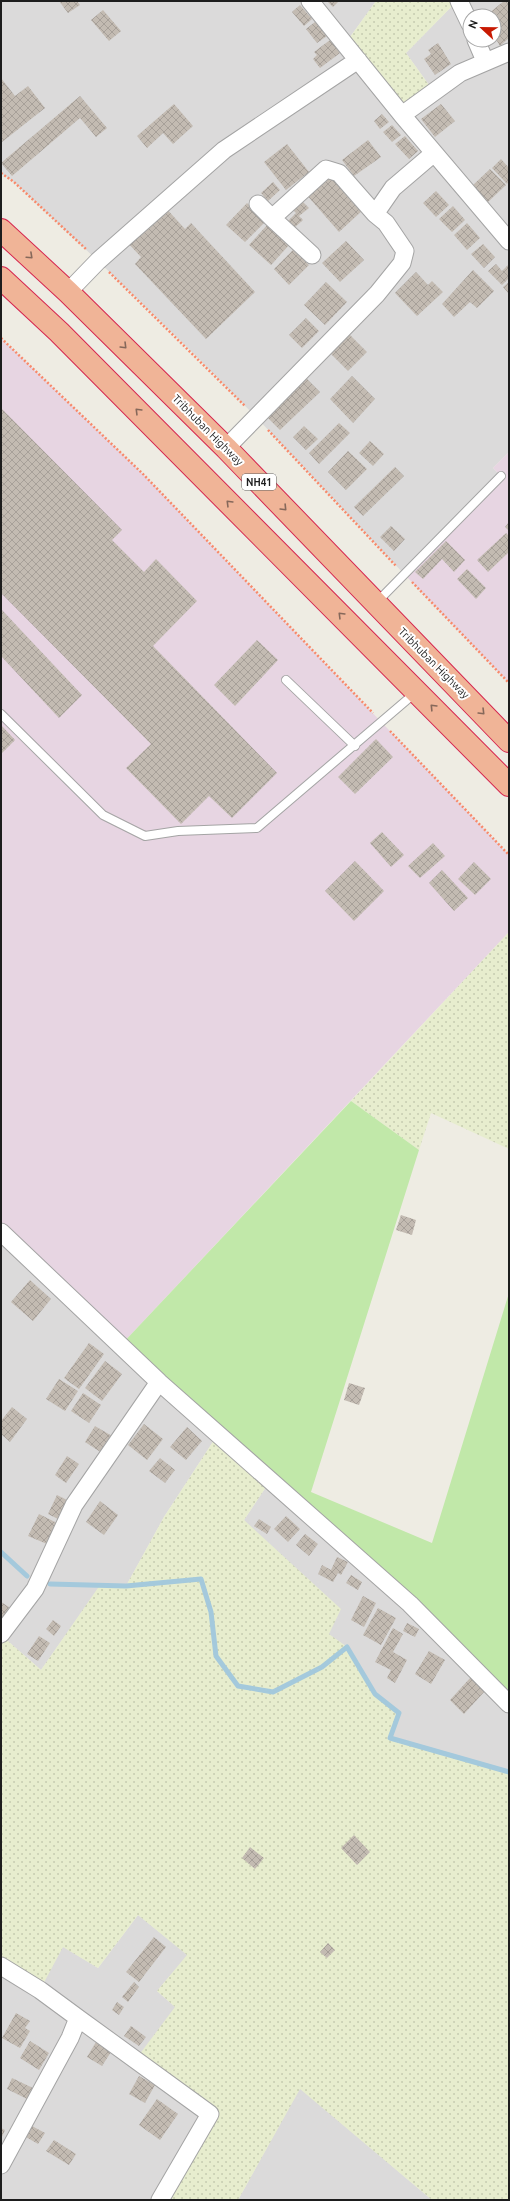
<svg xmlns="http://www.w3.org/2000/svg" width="510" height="2201" viewBox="0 0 510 2201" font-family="Ubuntu,sans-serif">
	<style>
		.residential { fill: #dbdada; fill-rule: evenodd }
		.industrial { fill: #e7d5e2 }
		.farmland { fill: url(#farmland-dots) }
		.grass { fill: #c1e8a9 }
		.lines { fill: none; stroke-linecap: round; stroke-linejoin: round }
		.stream { stroke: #a4c9dc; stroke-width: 5 }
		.building { fill: url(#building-cross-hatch) }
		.service-casing { stroke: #a4a4a4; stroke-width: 10 }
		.minor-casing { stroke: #a4a4a4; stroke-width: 19 }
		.trunk-casing { stroke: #d6264f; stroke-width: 24 }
		.path { stroke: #f8896a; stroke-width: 2.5; stroke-dasharray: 2 2; stroke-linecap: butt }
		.service { stroke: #fff; stroke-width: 8 }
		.minor { stroke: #fff; stroke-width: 17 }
		.trunk { stroke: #f0b497; stroke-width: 22 }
		.oneway { stroke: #86685a }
		.labels { text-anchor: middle; stroke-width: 4; stroke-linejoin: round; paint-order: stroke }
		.shield { fill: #fff; stroke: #616161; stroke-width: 1 }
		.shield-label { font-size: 10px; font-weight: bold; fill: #1d1d1d }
		.street-label { font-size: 11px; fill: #1d1d1d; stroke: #fff }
	</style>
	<defs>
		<pattern id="farmland-dots" width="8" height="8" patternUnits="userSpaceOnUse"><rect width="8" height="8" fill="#e7edce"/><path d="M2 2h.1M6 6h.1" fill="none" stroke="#c6cbb0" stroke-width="1.8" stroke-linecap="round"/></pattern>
		<pattern id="building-cross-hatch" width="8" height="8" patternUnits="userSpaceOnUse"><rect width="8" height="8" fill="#c3bbb2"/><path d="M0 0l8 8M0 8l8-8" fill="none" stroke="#a7a099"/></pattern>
	</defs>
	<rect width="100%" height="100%" fill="#eeece3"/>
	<path class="residential" d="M1 1H376L345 44 434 92 406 53 457 1H509V452L493 468 501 476 405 575 256 417 192 352 98 261 14 182 1 173ZM470 16H494V40H470Z
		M1 1232 218 1434 164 1517 126 1586H100L41 1670 1 1635Z
		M270 1481 509 1704V1772L390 1738 399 1713 375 1694 347 1647 328 1634 244 1520Z
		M138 1915 188 1955 157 1991 175 2007 210 2114 160 2200H1V1966L64 1947 98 1968Z
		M300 2088 432 2200H238Z"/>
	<path class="industrial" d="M1 338 143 474 509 855V932L121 1345 1 1232Z
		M509 452V683L405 575 501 476 493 468Z"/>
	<path class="farmland" d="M376 1H457L406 53 434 92 402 115 345 44Z
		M509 932V1149L431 1113 419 1150 351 1101Z
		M218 1434 270 1481 244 1520 341 1609 329 1634 347 1647 375 1694 399 1713 391 1738 509 1772V2200H432L300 2089 238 2200H160L210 2114 136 2059 175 2007 157 1991 187 1955 138 1915 98 1968 63 1947 40 1990 1 1966V1635L41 1670 100 1585 126 1586 164 1517Z"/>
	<path class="grass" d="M351 1101 419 1150 311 1492 432 1543 509 1293V1706L121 1345Z"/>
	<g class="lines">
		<path class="stream" d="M1 1552 27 1576
			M50 1584 126 1586 201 1579 211 1612 216 1656 238 1686 273 1692 322 1667 347 1647 375 1694 399 1713 390 1738 509 1772"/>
	</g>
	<path class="building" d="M59 1H77L80 5 68 13Z
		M327 1H339L333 7Z
		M504 1H509V38L500 46 494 36 501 31 494 22V16L488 14Z
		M300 5 312 19 304 26 292 12Z
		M103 10 121 31 109 41 91 20Z
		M315 22 327 36 317 43 306 29Z
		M330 40 340 53 320 68 313 59 317 55 314 52Z
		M438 43 451 64 435 75 424 59 431 54 428 50Z
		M1 78 15 96 28 86 45 108 2 142Z
		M80 96 107 128 96 137 80 118 12 176 1 163Z
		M174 104 193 126 173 144 163 133 147 148 137 136Z
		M441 104 455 121 435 137 421 119Z
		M382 114 389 122 380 129 374 121Z
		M392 125 401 135 392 142 383 132Z
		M405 136 418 151 409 159 395 144Z
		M368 140 381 157 354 176 342 160Z
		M287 144 309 172 286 190 264 162Z
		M501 159 509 168V181L507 184 492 168Z
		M490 169 506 185 488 202 472 186Z
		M329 172 363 210 339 232 305 193Z
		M273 182 280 190 268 201 261 193Z
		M436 191 449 205 436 217 423 203Z
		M301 200 309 208 299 216 303 220 294 228 288 221 296 213 292 209Z
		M247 203 266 221 245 242 226 225Z
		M164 206 185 229 191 223 255 292 206 339 135 264 141 257 126 241Z
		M453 206 465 220 452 232 439 219Z
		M467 223 480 238 467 250 454 235Z
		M268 224 290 244 271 265 249 245Z
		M346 241 364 260 340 282 322 263Z
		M483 244 495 257 484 268 471 254Z
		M293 250 309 265 289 285 274 269Z
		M496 264 502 271 509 264V278L502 285 488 271Z
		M473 270 494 291 477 308 470 302 454 317 442 304Z
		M416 272 428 285 432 281 443 292 417 316 395 293Z
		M326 282 347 302 325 325 304 305Z
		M509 282V294L503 287Z
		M306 318 319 331 302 348 289 335Z
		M349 334 367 352 348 371 330 353Z
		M352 376 375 399 353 423 330 399Z
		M306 378 320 392 280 430 266 416Z
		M1 408 122 530 112 540 144 572 156 559 197 601 153 646 277 773 232 818 209 796 181 824 126 768 151 744 1 593Z
		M339 423 350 433 319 464 309 453Z
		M304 426 318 439 306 450 293 437Z
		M370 441 384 454 373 466 359 453Z
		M348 451 367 469 346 490 328 472Z
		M395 467 404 476 363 516 354 507Z
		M509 522V531L505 527Z
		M391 526 405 539 394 551 380 537Z
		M506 533 509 536V552L488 572 477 560Z
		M446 541 465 560 454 572 442 559 423 579 415 572Z
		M467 569 486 588 476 599 457 579Z
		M1 609 82 695 59 718 1 656Z
		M257 640 278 660 235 706 214 685Z
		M1 725 15 740 1 754Z
		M376 739 393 757 355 794 338 777Z
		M382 832 404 855 391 867 370 843Z
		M433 843 445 856 420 878 408 866Z
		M355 861 384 891 354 921 325 891Z
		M474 862 491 879 475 895 458 879Z
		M442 870 468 898 454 911 429 883Z
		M401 1215 416 1220 412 1235 396 1230Z
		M30 1280 51 1299 33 1321 11 1302Z
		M89 1343 104 1354 79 1389 64 1378Z
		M105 1361 122 1374 102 1401 85 1388Z
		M59 1379 78 1391 65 1411 46 1399Z
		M349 1383 365 1388 359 1405 344 1400Z
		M83 1393 101 1405 89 1423 71 1411Z
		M12 1407 27 1419 10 1442 1 1434V1421Z
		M144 1424 163 1439 147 1460 128 1445Z
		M95 1426 112 1436 102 1453 85 1442Z
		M187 1427 202 1441 186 1460 170 1447Z
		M67 1456 79 1464 66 1483 55 1475Z
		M160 1458 175 1470 165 1483 149 1471Z
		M57 1495 69 1501 60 1520 48 1514Z
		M100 1501 118 1515 104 1535 86 1522Z
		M39 1514 57 1523 47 1544 28 1536Z
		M286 1516 300 1529 288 1542 274 1529Z
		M259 1519 271 1527 267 1534 254 1526Z
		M305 1534 318 1544 309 1556 296 1545Z
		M337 1557 348 1562 341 1575 338 1573 333 1582 318 1574 322 1565 331 1570Z
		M351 1575 362 1582 358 1590 346 1583Z
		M363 1596 376 1603 364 1627 351 1620Z
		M1 1602 9 1607 1 1624Z
		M378 1608 396 1618 381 1645 363 1635Z
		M53 1620 61 1626 54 1636 46 1629Z
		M407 1623 419 1629 415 1637 403 1631Z
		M393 1628 403 1634 393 1652 407 1660 395 1683 387 1678 391 1670 375 1662Z
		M39 1636 50 1643 38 1661 27 1654Z
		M429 1651 445 1660 431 1684 415 1674Z
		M471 1677 485 1691 464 1714 450 1700Z
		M354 1835 370 1852 357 1865 341 1848Z
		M250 1847 264 1858 255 1869 242 1858Z
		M154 1937 166 1947 139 1982 126 1972Z
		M328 1943 335 1950 327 1958 320 1952Z
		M134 1982 139 1987 128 2002 122 1997Z
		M117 2002 124 2007 119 2015 112 2010Z
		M16 2013 30 2021 25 2028 30 2031 20 2048 2 2038Z
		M131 2026 146 2037 139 2046 124 2036Z
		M30 2041 49 2053 39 2070 20 2058Z
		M96 2042 111 2052 102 2066 87 2057Z
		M139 2076 155 2085 145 2103 129 2094Z
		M12 2078 35 2089 29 2100 7 2089Z
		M157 2099 178 2114 160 2140 139 2125Z
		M32 2126 45 2133 38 2144 26 2137Z
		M1 2128 5 2130 1 2139Z
		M54 2140 76 2154 69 2165 46 2151Z"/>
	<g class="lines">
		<defs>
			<path id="service" d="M377 602 501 476
				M286 680 355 746
				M1 714 103 815 145 836 178 831 257 828 415 693"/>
			<path id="minor" d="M310 1 402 115 509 241
				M459 1 470 24
				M476 40 485 61
				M402 115 460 73 509 52
				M258 204 272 218 326 169 339 173 375 214
				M272 218 312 255
				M68 292 98 261 224 150 358 60
				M226 448 377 294 402 263 405 251 386 223 375 214 393 188 434 153
				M1 1232 159 1382 410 1604 509 1704
				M1 1634 35 1589 74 1505 159 1382
				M1 1966 40 1990 78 2018 70 2038 1 2165
				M78 2018 210 2114 160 2200"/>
			<path id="trunk" d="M1 230 68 292 226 448 509 741
				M1 278 59 332 509 785"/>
		</defs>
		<use href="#service" class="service-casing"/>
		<use href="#minor" class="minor-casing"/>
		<use href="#trunk" class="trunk-casing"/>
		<path class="path" d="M1 173 14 182 87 250
			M109 272 245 406
			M1 338 143 474 373 713
			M268 430 396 566
			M412 582 509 683
			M390 731 509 855"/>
		<use href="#service" class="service"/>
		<use href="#minor" class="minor"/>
		<use href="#trunk" class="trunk"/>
	</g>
	<defs><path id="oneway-chevron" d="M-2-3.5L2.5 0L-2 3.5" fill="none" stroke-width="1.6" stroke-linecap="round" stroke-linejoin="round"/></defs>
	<g class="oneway">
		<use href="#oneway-chevron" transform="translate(30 256) rotate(43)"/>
		<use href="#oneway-chevron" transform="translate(124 346) rotate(45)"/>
		<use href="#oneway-chevron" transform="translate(138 411) rotate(-135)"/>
		<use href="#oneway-chevron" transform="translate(229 503) rotate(-135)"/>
		<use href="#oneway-chevron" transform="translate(284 508) rotate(46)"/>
		<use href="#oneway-chevron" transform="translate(341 615) rotate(-135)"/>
		<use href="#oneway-chevron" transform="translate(433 707) rotate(-134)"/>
		<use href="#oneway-chevron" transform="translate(482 712) rotate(45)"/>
	</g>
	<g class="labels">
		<rect class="shield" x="242" y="474" width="34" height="16" rx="3"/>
		<g class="shield-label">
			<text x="259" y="486">NH41</text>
		</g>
		<g class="street-label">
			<text transform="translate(208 430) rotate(45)" y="4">Tribhuban Highway</text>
			<text transform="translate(434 663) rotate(45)" y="4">Tribhuban Highway</text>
		</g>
	</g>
	<rect width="510" height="2201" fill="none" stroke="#1d1d1d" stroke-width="4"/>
	<g transform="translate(482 28) rotate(292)"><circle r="19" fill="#ffffff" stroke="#a5a5a5"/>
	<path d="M0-3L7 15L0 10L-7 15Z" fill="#c81902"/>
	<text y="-6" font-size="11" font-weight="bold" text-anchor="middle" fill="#1d1d1d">N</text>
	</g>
</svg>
